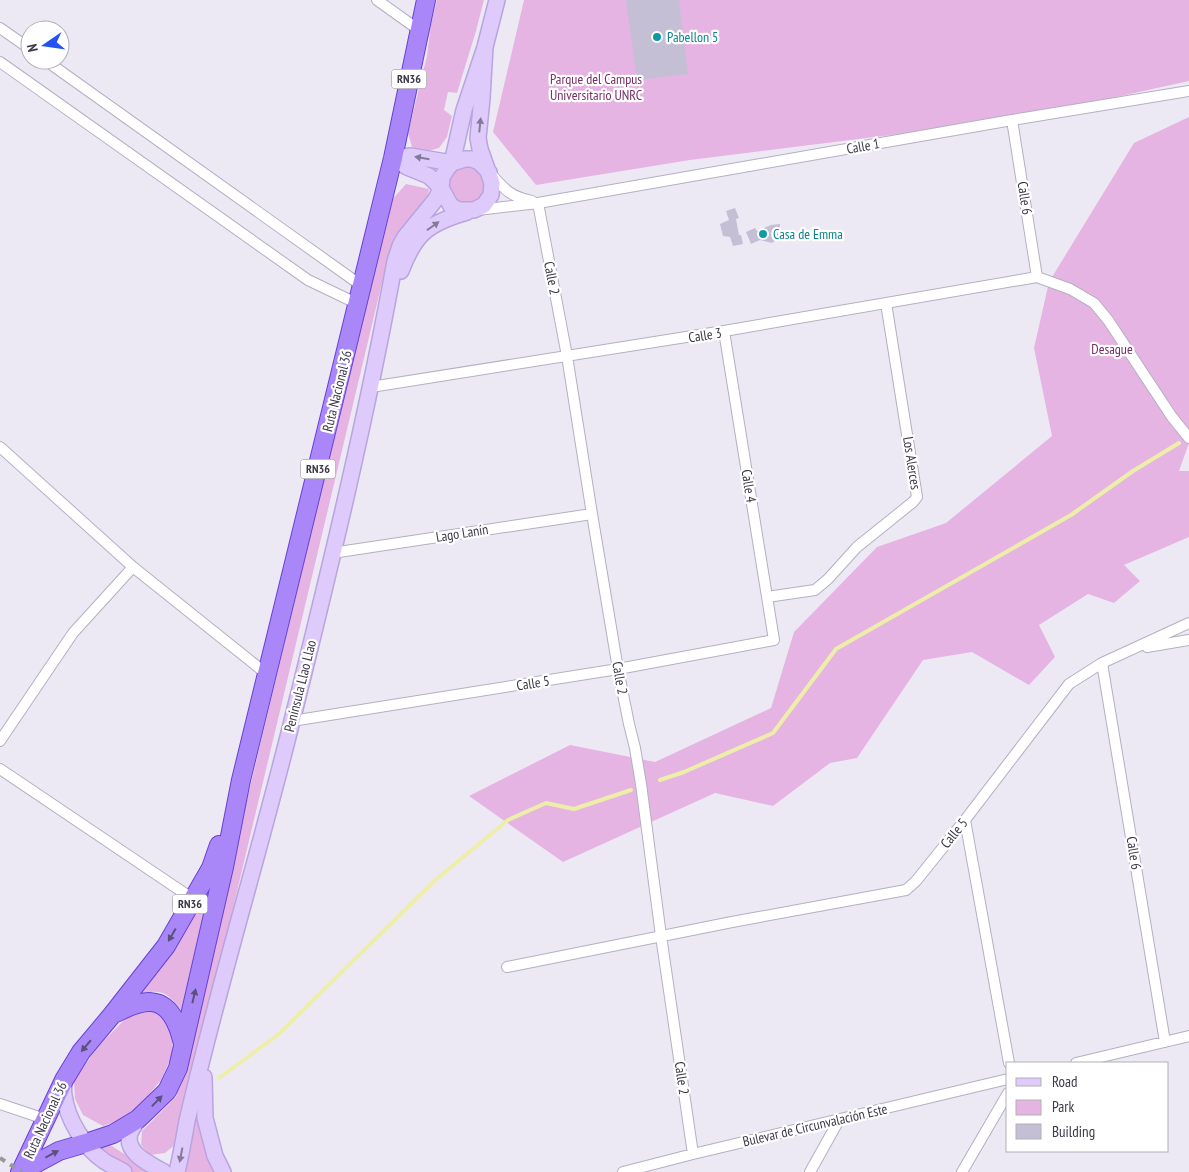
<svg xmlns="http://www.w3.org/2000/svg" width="1189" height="1172" viewBox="0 0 1189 1172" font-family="'PT Sans Narrow',sans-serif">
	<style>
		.green { fill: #e6b4e3 }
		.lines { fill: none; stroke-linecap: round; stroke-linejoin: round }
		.stream { stroke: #eceea9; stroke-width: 4 }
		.building { fill: #c4bfd5 }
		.minor-casing { stroke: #b4afc2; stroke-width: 12 }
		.secondary-casing { stroke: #b8a4de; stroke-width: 18 }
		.trunk-casing { stroke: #6640d7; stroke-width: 20 }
		.minor { stroke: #fff; stroke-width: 10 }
		.secondary { stroke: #decbfc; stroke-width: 15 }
		.trunk { stroke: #aa87f9; stroke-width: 18 }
		.rail { stroke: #989898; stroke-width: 4; stroke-dasharray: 6 6; stroke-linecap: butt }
		.oneway { fill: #847a99 }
		.oneway2 { fill: #5c507d }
		.culture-dot { fill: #0f9aa8; stroke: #fff; stroke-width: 2 }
		.labels { text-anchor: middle; stroke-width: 4.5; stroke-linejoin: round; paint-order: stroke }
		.shield { fill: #fff; stroke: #76747f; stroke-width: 1 }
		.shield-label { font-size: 12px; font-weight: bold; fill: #3b3848 }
		.culture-label { font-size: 14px; fill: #0d838f; stroke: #fff; text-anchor: start }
		.park-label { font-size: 14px; fill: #782d66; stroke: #fff }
		.street-label { font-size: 14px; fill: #3b3848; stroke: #fff }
	</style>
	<rect width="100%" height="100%" fill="#ede9f4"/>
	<path class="green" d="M437 0H484L476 31 457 93 448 92 444 110 452 116 447 137 439 148 424 152 412 147 408 133 427 56 431 24Z
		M524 0H1189V81L1012 120 690 160 536 185 493 132Z
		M1189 117V443L1179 471H1189V537L1124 565 1140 581 1114 603 1088 594 1039 625 1055 657 1029 685 972 652 923 660 857 758 830 763 773 806 715 793 563 862 469 796 570 745 655 762 771 708 794 632 877 547 946 523 1052 436 1034 348 1049 282 1134 143Z
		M448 185a18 18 0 1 1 36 0a18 18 0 1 1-36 0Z
		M406 184 429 189 427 202 397 238 385 270 188 1097 176 1144 165 1153 150 1155 141 1145 142 1131 176 1097 390 202Z
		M216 875 182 1011C165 990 161 989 135 995Z
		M147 1010 163 1015 173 1033 172 1055 161 1080 141 1104 121 1120 103 1126 83 1115 75 1099 74 1080 97 1048 126 1018Z
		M196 1117 212 1168 215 1172H184Z
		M107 1143 153 1172H133L105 1156 96 1146Z"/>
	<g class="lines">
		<path class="stream" d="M660 780 684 772 773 733 836 649 1071 515 1133 471 1179 443
			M219 1078 279 1034 434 881 508 820 546 803 574 809 631 790"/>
	</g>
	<path class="building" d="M626 0H679L688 74 637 80Z
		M735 208 739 218 736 219 739 235H741L743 244 733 246 730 237 723 236 720 224 729 220 726 211Z
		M780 224V237L772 243 760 240 751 244 746 232 755 228 757 231 771 225Z"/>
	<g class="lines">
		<defs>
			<path id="minor" d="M377 0 419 30
				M0 28 30 49
				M45 60 362 286
				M0 62 308 280 358 304
				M1012 120 1037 277
				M491 174C506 191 510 196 532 201
				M538 203 567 356 592 514 618 669 629 724 635 748 641 784 661 936 693 1154
				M477 210 538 203 1012 120 1189 91
				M1037 277 1070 289 1094 303 1108 320 1172 417 1189 438
				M371 387 724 331 1037 277
				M0 447 133 567 268 675
				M332 553 592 514
				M767 597 815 590 828 579 857 547 913 502 917 497 886 303
				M1147 647 1189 640
				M1102 663 1165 1042
				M292 721 618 669 774 640 724 331
				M0 741 73 633 133 567
				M0 769 193 899
				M965 820 1009 1063
				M507 967 732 922 906 890 916 881 965 820 1069 684 1102 663 1189 623
				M1076 1063 1189 1036
				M0 1104 45 1119
				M623 1172 693 1154 1008 1079
				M810 1172 839 1120
				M962 1172 1008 1093"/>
			<path id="secondary" d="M393 158 407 167 429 176 441 188 451 206 459 210H474L484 205 491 195 492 183 480 149 478 138 482 98 485 47
				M393 158 411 156 452 163
				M452 163 464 110 485 47 497 0
				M401 271C415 233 429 223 467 212
				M204 1077 205 1118 215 1156 223 1172
				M64 1080C64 1085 63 1090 64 1095 67 1119 84 1147 104 1161 110 1165 118 1168 124 1172
				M138 1119C136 1123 132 1128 130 1133 124 1153 150 1164 164 1172
				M177 1172C181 1155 184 1138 187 1121 218 987 259 854 292 721 330 568 367 416 395 261L400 246 405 237 436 199 441 188 442 177 447 169 452 163 465 159H472L479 162 489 172"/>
			<path id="trunk" d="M116 1013C141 1000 164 993 177 1025 180 1031 181 1037 183 1043
				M21 1171 64 1080 81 1052 112 1015 166 946 211 868 219 845
				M20 1172 59 1151 86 1143 113 1134 138 1119 167 1091 178 1068 224 867 241 780 393 158 426 0"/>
		</defs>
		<use href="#minor" class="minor-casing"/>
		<use href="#secondary" class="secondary-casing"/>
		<use href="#trunk" class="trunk-casing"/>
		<use href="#minor" class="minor"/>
		<use href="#secondary" class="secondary"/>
		<use href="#trunk" class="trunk"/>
		<path class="rail" d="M0 1158 22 1172"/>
	</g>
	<defs><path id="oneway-solid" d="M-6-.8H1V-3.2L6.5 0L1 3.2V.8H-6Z" transform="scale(1.25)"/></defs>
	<g class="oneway">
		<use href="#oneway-solid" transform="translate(480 125) rotate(-84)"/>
		<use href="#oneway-solid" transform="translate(422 158) rotate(-170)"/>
		<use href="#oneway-solid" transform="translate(433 226) rotate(-35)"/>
		<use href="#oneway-solid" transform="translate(181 1155) rotate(101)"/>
	</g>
	<g class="oneway2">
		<use href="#oneway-solid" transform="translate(172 935) rotate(120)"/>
		<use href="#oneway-solid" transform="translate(194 996) rotate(-77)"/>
		<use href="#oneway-solid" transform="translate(86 1046) rotate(130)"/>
		<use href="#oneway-solid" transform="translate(157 1101) rotate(-46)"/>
		<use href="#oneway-solid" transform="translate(52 1154) rotate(-28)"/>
	</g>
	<g class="culture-dot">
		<circle cx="657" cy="37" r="5"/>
		<circle cx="763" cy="234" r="5"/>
	</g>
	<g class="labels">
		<g class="shield">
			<rect x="391.5" y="69.5" width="35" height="19" rx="4"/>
			<rect x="300.5" y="459.5" width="35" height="19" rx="4"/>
			<rect x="172.5" y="894.5" width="35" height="19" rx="4"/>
		</g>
		<g class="shield-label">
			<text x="409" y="83">RN36</text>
			<text x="318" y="473">RN36</text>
			<text x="190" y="908">RN36</text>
		</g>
		<g class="culture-label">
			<text x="667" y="42">Pabellon 5</text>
			<text x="773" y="239">Casa de Emma</text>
		</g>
		<g class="park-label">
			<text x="596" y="84">Parque del Campus<tspan x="596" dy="16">Universitario UNRC</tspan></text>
			<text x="1112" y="354">Desague</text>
		</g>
		<g class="street-label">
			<text transform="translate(863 146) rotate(-10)" y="5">Calle 1</text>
			<text transform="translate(1025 198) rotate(81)" y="5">Calle 6</text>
			<text transform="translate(552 278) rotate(79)" y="5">Calle 2</text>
			<text transform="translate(705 335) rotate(-9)" y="5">Calle 3</text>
			<text transform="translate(337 391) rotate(-76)" y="5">Ruta Nacional 36</text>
			<text transform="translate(912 463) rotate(81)" y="5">Los Alerces</text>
			<text transform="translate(749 486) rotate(81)" y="5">Calle 4</text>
			<text transform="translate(462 533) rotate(-9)" y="5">Lago Lanín</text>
			<text transform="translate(620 678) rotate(80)" y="5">Calle 2</text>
			<text transform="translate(533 683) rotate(-9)" y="5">Calle 5</text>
			<text transform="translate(300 686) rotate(-76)" y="5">Península Llao Llao</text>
			<text transform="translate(954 833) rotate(-51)" y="5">Calle 5</text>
			<text transform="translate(1134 853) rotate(81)" y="5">Calle 6</text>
			<text transform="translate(682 1078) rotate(82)" y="5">Calle 2</text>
			<text transform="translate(45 1120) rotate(-65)" y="5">Ruta Nacional 36</text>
			<text transform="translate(815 1125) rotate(-13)" y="5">Bulevar de Circunvalación Este</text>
		</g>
	</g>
	<rect x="1006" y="1062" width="162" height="90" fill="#ffffff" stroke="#b1afb6"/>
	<rect x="1016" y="1078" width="25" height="8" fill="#decbfc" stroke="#b1afb6"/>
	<text x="1052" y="1087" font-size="15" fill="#3b3848">Road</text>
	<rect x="1016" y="1100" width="25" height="15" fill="#e6b4e3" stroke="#b1afb6"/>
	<text x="1052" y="1112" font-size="15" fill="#3b3848">Park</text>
	<rect x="1016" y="1124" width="25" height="15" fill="#c4bfd5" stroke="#b1afb6"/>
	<text x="1052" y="1137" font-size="15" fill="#3b3848">Building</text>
	<g transform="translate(45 45) rotate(257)"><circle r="24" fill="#ffffff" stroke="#b1afb6"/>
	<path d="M0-4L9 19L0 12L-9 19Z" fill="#2453f1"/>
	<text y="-8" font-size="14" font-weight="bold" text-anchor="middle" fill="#3b3848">N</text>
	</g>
</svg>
